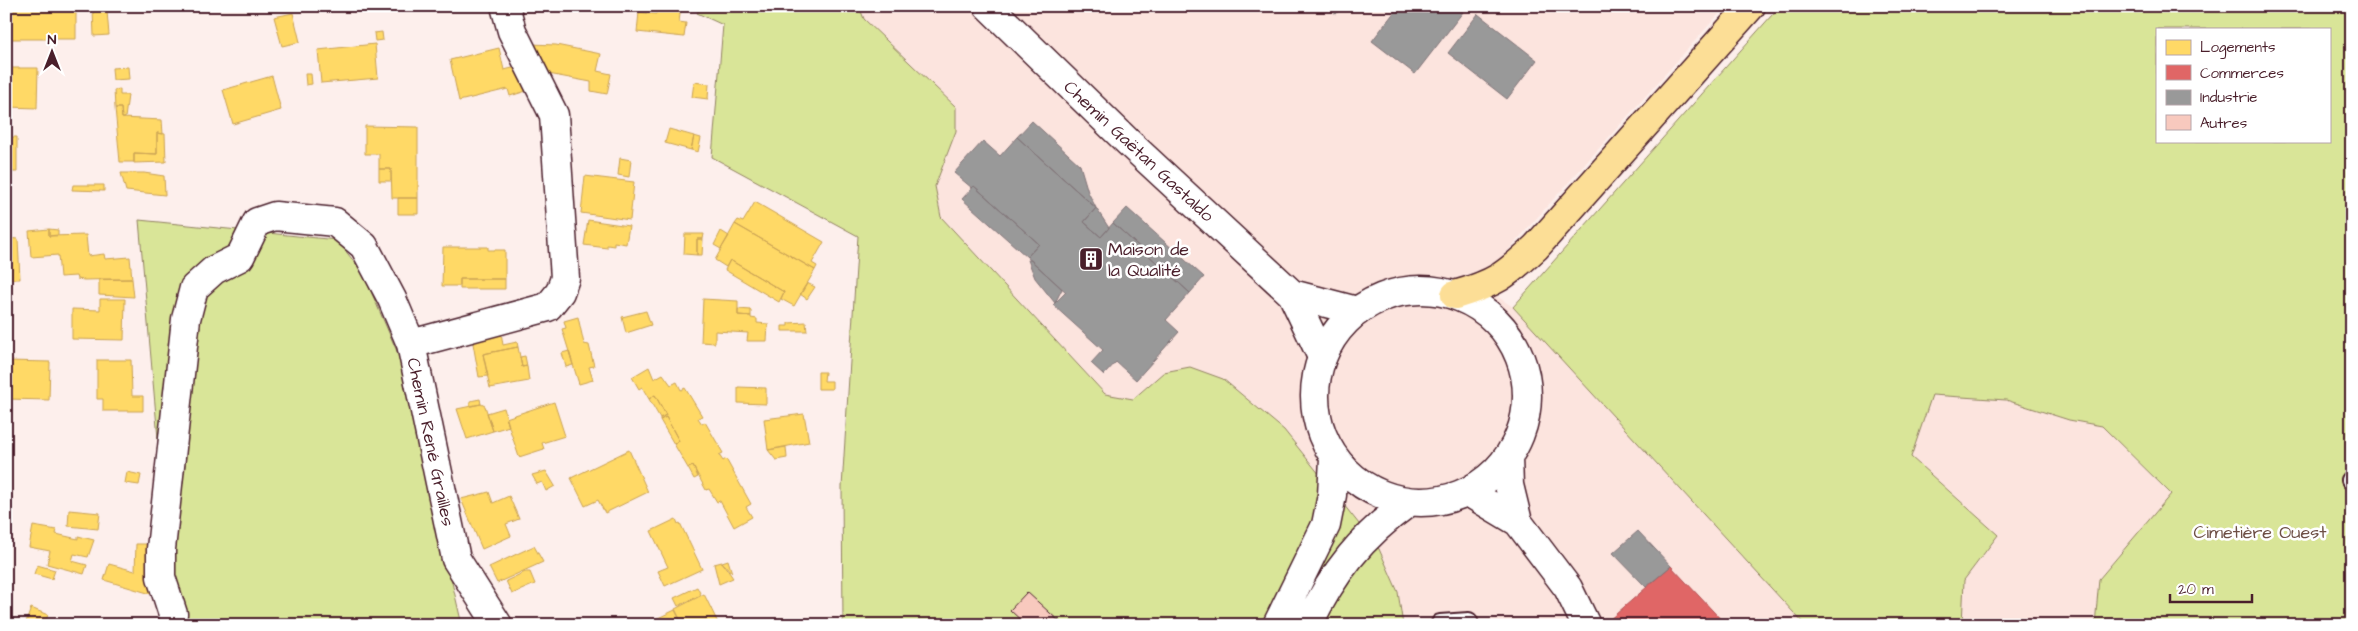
<svg xmlns="http://www.w3.org/2000/svg" width="2358" height="631" viewBox="0 0 2358 631" font-family="'Architects Daughter',sans-serif">
	<style>
		.built { fill: #fce4de }
		.green { fill: #d9e598; stroke: #928262; fill-rule: evenodd }
		.homes { fill: #ffd966; stroke: #c9a154 }
		.shops { fill: #e06666; stroke: #b35154 }
		.industry { fill: #999; stroke: #817478 }
		.building { fill: #f8c9be; stroke: #4a1f2b }
		.lines { fill: none; stroke-linecap: round; stroke-linejoin: round }
		.service-casing { stroke: #4a1f2b; stroke-width: 20 }
		.minor-casing { stroke: #4a1f2b; stroke-width: 31 }
		.secondary-casing { stroke: #4a1f2b; stroke-width: 31 }
		.motorway-casing { stroke: #4a1f2b; stroke-width: 31 }
		.service { stroke: #fff; stroke-width: 16 }
		.minor { stroke: #fff; stroke-width: 28 }
		.secondary { stroke: #fff; stroke-width: 28 }
		.motorway { stroke: #fcde96; stroke-width: 28 }
		.labels { text-anchor: middle; stroke-width: 5; stroke-linejoin: round; paint-order: stroke }
		.street-label { font-size: 18px; fill: #4a1f2b; stroke: #fff }
		.poi-label { font-size: 18px; fill: #4a1f2b; stroke: #fff; text-anchor: start }
		.park-label { font-size: 18px; fill: #6e5046; stroke: #fff }
	</style>
	<rect width="100%" height="100%" fill="#fdefec"/>
	<filter id="ink" filterUnits="userSpaceOnUse"><feTurbulence type="fractalNoise" baseFrequency=".02" numOctaves="2"/><feDisplacementMap in="SourceGraphic" scale="10" xChannelSelector="R" yChannelSelector="G"/><feConvolveMatrix kernelMatrix="1 2 1 2 8 2 1 2 1" color-interpolation-filters="sRGB"/></filter>
	<g filter="url(#ink)">
		<path class="built" d="M859 6H1726L1494 266 1465 275 1513 307 1805 625H1403L1398 592 1379 549 1284 430 1223 379 1164 372 1133 399 1105 394 941 217 935 186 956 131 864 19Z
			M1931 395 2006 400 2069 420 2102 426 2171 495 2099 578 2095 625H1962L1964 580 1998 535 1911 457Z"/>
		<path class="green" d="M701 6H859L864 19 956 107V131L935 186 941 217 1105 394 1133 399 1164 372 1190 367 1223 379 1284 430 1379 549 1398 592 1403 625H843L842 487 858 236 712 157 723 25 697 13Z
			M1780 6H2352V625H2095L2099 579 2171 494 2102 426 2069 420 2006 400 1932 395 1911 457 1998 535 1964 580 1962 625H1805L1513 307ZM2157 29H2329V141H2157Z
			M139 220 337 240 363 273 399 356 462 625H164L170 577Z"/>
		<path class="homes" d="M657 6H681L679 22 686 23 684 37 637 32 639 12 656 14Z
			M6 7H76V39H6Z
			M93 11H107L109 35 94 36Z
			M293 13 300 42 282 46 274 17Z
			M382 32 383 40 375 41 374 33Z
			M375 44 378 78 321 83 318 50Z
			M531 44 556 45 601 54 597 71 611 74 607 94 591 91V82L543 73Z
			M499 48 504 70 521 66 533 89 510 96 508 89 459 101 450 60Z
			M6 65H8V68H38L37 108 7 107Z
			M128 67 129 79 113 80 112 68Z
			M305 74H311L312 84 306 85Z
			M272 76 281 110 233 124 223 90Z
			M694 82 709 84 708 99 692 97Z
			M120 89V95H128L125 118H122L121 108H115L114 90Z
			M115 108H121L122 118 162 120 163 134 157 133V154L134 153V162H120Z
			M365 126 418 127V198H392L391 169H379V154H365Z
			M669 129 694 136 691 150 665 143Z
			M157 133 165 134 166 162 134 163V153L157 154Z
			M694 136 701 138 698 152 691 150Z
			M6 137H17V172H6Z
			M620 158 631 160 629 177 618 175Z
			M379 169H391V181H379Z
			M121 173H144L164 176 165 195 126 191Z
			M585 176 634 182 630 220 581 213Z
			M73 185H104V191L72 190Z
			M398 198H418V214H398Z
			M755 202 824 242 812 263 817 266 815 270 735 224 738 220 743 222Z
			M588 220 629 226 626 244 614 242V246L607 245V248L584 245Z
			M735 224 815 270 794 306 781 299 784 292 730 260 726 267 715 260Z
			M49 229V236L86 235 88 256 104 254 105 259 130 257 132 279 84 280 77 279 76 276 60 277 58 255 31 257 29 231Z
			M49 229 58 230V235L49 236Z
			M721 231 729 236 721 249 714 245Z
			M685 234H704L703 239H697V255L684 254Z
			M6 238 18 239 20 279H6Z
			M697 239H703L702 255H697Z
			M443 247H488V250H505V279H460V286H442Z
			M730 260 784 292 779 302 725 270Z
			M99 279H132L134 297 99 295Z
			M460 279H505V289H460Z
			M807 283 815 287 807 299 800 294Z
			M100 299H125L124 340 72 339V309L100 310Z
			M703 299 738 301V315L751 316V318L757 319V323L768 324 767 341H747L748 333 715 331V343L701 342Z
			M738 309 751 310V316L738 315Z
			M646 311 651 325 626 333 622 317Z
			M578 317 584 344 589 345 594 366 589 367 593 380 579 384 562 329 566 328 564 321Z
			M806 322 807 331H782V326H788V323Z
			M501 332 503 345 517 342 518 347 483 354 488 376 479 377 472 338Z
			M518 347 522 367 527 366 529 381 490 388 483 354Z
			M569 351 573 365 566 367 562 353Z
			M525 356 527 366 522 367 520 357Z
			M97 360H131L132 396H143V411H103V399H97Z
			M8 361 50 362 49 400 7 399Z
			M649 367 654 379 663 374 671 385 677 382 681 390 685 388 702 416 698 418 702 424 705 422 723 453 719 455 723 461 726 459 751 504 746 507 752 517 734 527 720 501 717 502 709 489 706 490 693 466 688 468 674 444 679 441 666 417 660 420V418L666 415 655 395 649 399 642 387 639 389 632 377Z
			M818 372H825L824 381H832V389H818Z
			M738 387 766 388V404L738 403Z
			M655 395 666 415 660 418 649 399Z
			M480 399 481 404 470 406V401Z
			M554 402 565 436 542 443 544 449 519 457 506 418Z
			M481 404 485 406 493 431 467 439 457 409Z
			M504 408 509 426 493 431 487 413Z
			M804 414 809 442 768 450 764 419Z
			M666 417 679 441 674 444 660 420Z
			M786 447 787 458 776 460 768 450Z
			M629 450 648 492 605 513 598 500 585 506 571 478Z
			M693 466 698 477 694 479 688 468Z
			M546 471 555 486 546 491 542 482 537 484 532 475Z
			M127 472 141 475 139 485 125 483Z
			M489 492 493 503 509 496 519 519 506 524 511 536 482 549 461 499Z
			M69 510 100 513 98 529 68 526Z
			M676 519 678 524 680 523 702 569 665 586 658 571 668 567 651 531Z
			M33 526 57 530 56 534 78 539V536L94 540 88 557 74 554 72 561 87 565 84 574 47 564 50 551 29 547Z
			M136 544H149L151 594 104 580 109 564 135 571Z
			M534 546 543 562 497 583 489 567Z
			M728 560 732 573 722 562Z
			M722 562 733 578 719 584 714 564Z
			M37 565 55 570 52 579 34 574Z
			M525 572H530L535 584 512 594 506 581Z
			M697 587 701 595 678 606 674 598Z
			M704 594 719 625H683L675 609Z
			M31 608 48 615 45 623 49 625H25Z
			M675 610 681 622 677 625H659L656 619Z"/>
		<path class="shops" d="M1671 566 1726 625H1612L1608 621Z"/>
		<path class="industry" d="M1325 6H1342L1336 14Z
			M1399 6H1456L1463 12 1415 74 1372 41Z
			M1478 14 1537 60 1507 99 1448 53Z
			M1032 121 1080 165 1088 192 1096 208 1017 137Z
			M1017 137 1096 208 1084 222 1101 237 1113 223 1190 293 1166 320 1179 332 1136 380 1116 362 1104 375 1091 363 1103 350 1053 305 1066 292 1027 257 1039 244 974 186 972 188 954 173 983 141 1000 156Z
			M974 186 1039 244 1027 257 962 199Z
			M1096 208 1109 228 1101 237 1084 222Z
			M1127 208 1204 277 1190 293 1113 223Z
			M1028 260H1031L1062 289 1055 303 1035 278Z
			M1638 531 1671 566 1646 587 1613 553Z"/>
		<path class="building" d="M1027 592 1061 623 1059 625H1026L1010 610Z"/>
		<g class="lines">
			<defs>
				<path id="service" d="M2350 480 2352 481
					M1440 623 1469 621 1470 625"/>
				<path id="minor" d="M988 6 1128 142 1292 294 1322 357
					M1292 294 1357 311
					M1508 458 1509 485 1518 522
					M1468 492 1518 522 1568 588 1586 625
					M173 614 161 577V549L186 319 194 288 214 270 240 257 257 222 275 216 335 222 364 246 392 299 411 344
					M498 625 456 559 411 344 548 307 560 292 565 278 554 115 512 31 505 6"/>
				<path id="secondary" d="M1315 396a106 106 0 1 1 212 0a106 106 0 1 1-212 0Z
					M1277 625 1326 525 1332 495 1334 459
					M1308 625C1333 572 1362 536 1409 502"/>
				<path id="motorway" d="M1455 295C1496 283 1505 276 1536 247L1751 6"/>
			</defs>
			<use href="#service" class="service-casing"/>
			<use href="#minor" class="minor-casing"/>
			<use href="#secondary" class="secondary-casing"/>
			<use href="#motorway" class="motorway-casing"/>
			<use href="#service" class="service"/>
			<use href="#minor" class="minor"/>
			<use href="#secondary" class="secondary"/>
			<use href="#motorway" class="motorway"/>
		</g>
	</g>
	<defs>
		<symbol id="building-square" viewBox="-11 -11 22 22"><rect x="-9" y="-9" width="18" height="18" rx="4" fill="#4a1f2b" stroke="#fff"/><path d="M-4-6H4V6H1V3H-1V6H-4ZM-2.5-4.3h1.7v1.8h-1.7ZM.8-4.3h1.7v1.8H.8ZM-2.5-1h1.7V.8h-1.7ZM.8-1h1.7V.8H.8Z" fill="#fff"/></symbol>
	</defs>
	<g fill-rule="evenodd">
		<use href="#building-square" x="1077" y="245" width="28" height="28"/>
	</g>
	<g class="labels">
		<g class="street-label">
			<text transform="translate(1139 151) rotate(43)" y="6">Chemin Gaëtan Gastaldo</text>
			<text transform="translate(431 442) rotate(78)" y="6">Chemin René Grailles</text>
		</g>
		<g class="poi-label">
			<text x="1108" y="255">Maison de<tspan x="1108" dy="21">la Qualité</tspan></text>
		</g>
		<g class="park-label">
			<text x="2260" y="538">Cimetière Ouest</text>
		</g>
	</g>
	<rect width="2358" height="631" fill="none" stroke="#fff" stroke-width="25"/>
	<rect x="12" y="12" width="2333" height="606" fill="none" stroke="#4a1f2b" stroke-width="2" filter="url(#ink)"/>
	<rect x="2156" y="28" width="175" height="115" fill="#ffffff" stroke="#b7a5aa"/>
	<rect x="2166" y="40" width="25" height="15" fill="#ffd966" stroke="#b7a5aa"/>
	<text x="2200" y="52" font-size="15" fill="#4a1f2b">Logements</text>
	<rect x="2166" y="65" width="25" height="15" fill="#e06666" stroke="#b7a5aa"/>
	<text x="2200" y="78" font-size="15" fill="#4a1f2b">Commerces</text>
	<rect x="2166" y="90" width="25" height="15" fill="#999999" stroke="#b7a5aa"/>
	<text x="2200" y="102" font-size="15" fill="#4a1f2b">Industrie</text>
	<rect x="2166" y="115" width="25" height="15" fill="#f8c9be" stroke="#b7a5aa"/>
	<text x="2200" y="128" font-size="15" fill="#4a1f2b">Autres</text>
	<g transform="translate(52 52)" stroke="#ffffff" stroke-width="4" paint-order="stroke">
	<path d="M0-4L9 19L0 12L-9 19Z" fill="#4a1f2b"/>
	<text y="-8" font-size="14" font-weight="bold" text-anchor="middle" fill="#4a1f2b">N</text>
	</g>
	<path d="M2170 594v8h82v-8" fill="none" stroke="#4a1f2b" stroke-width="2.5"/>
	<text x="2178" y="594" font-size="15" fill="#4a1f2b" stroke="#ffffff" stroke-width="4" paint-order="stroke">20 m</text>
</svg>
